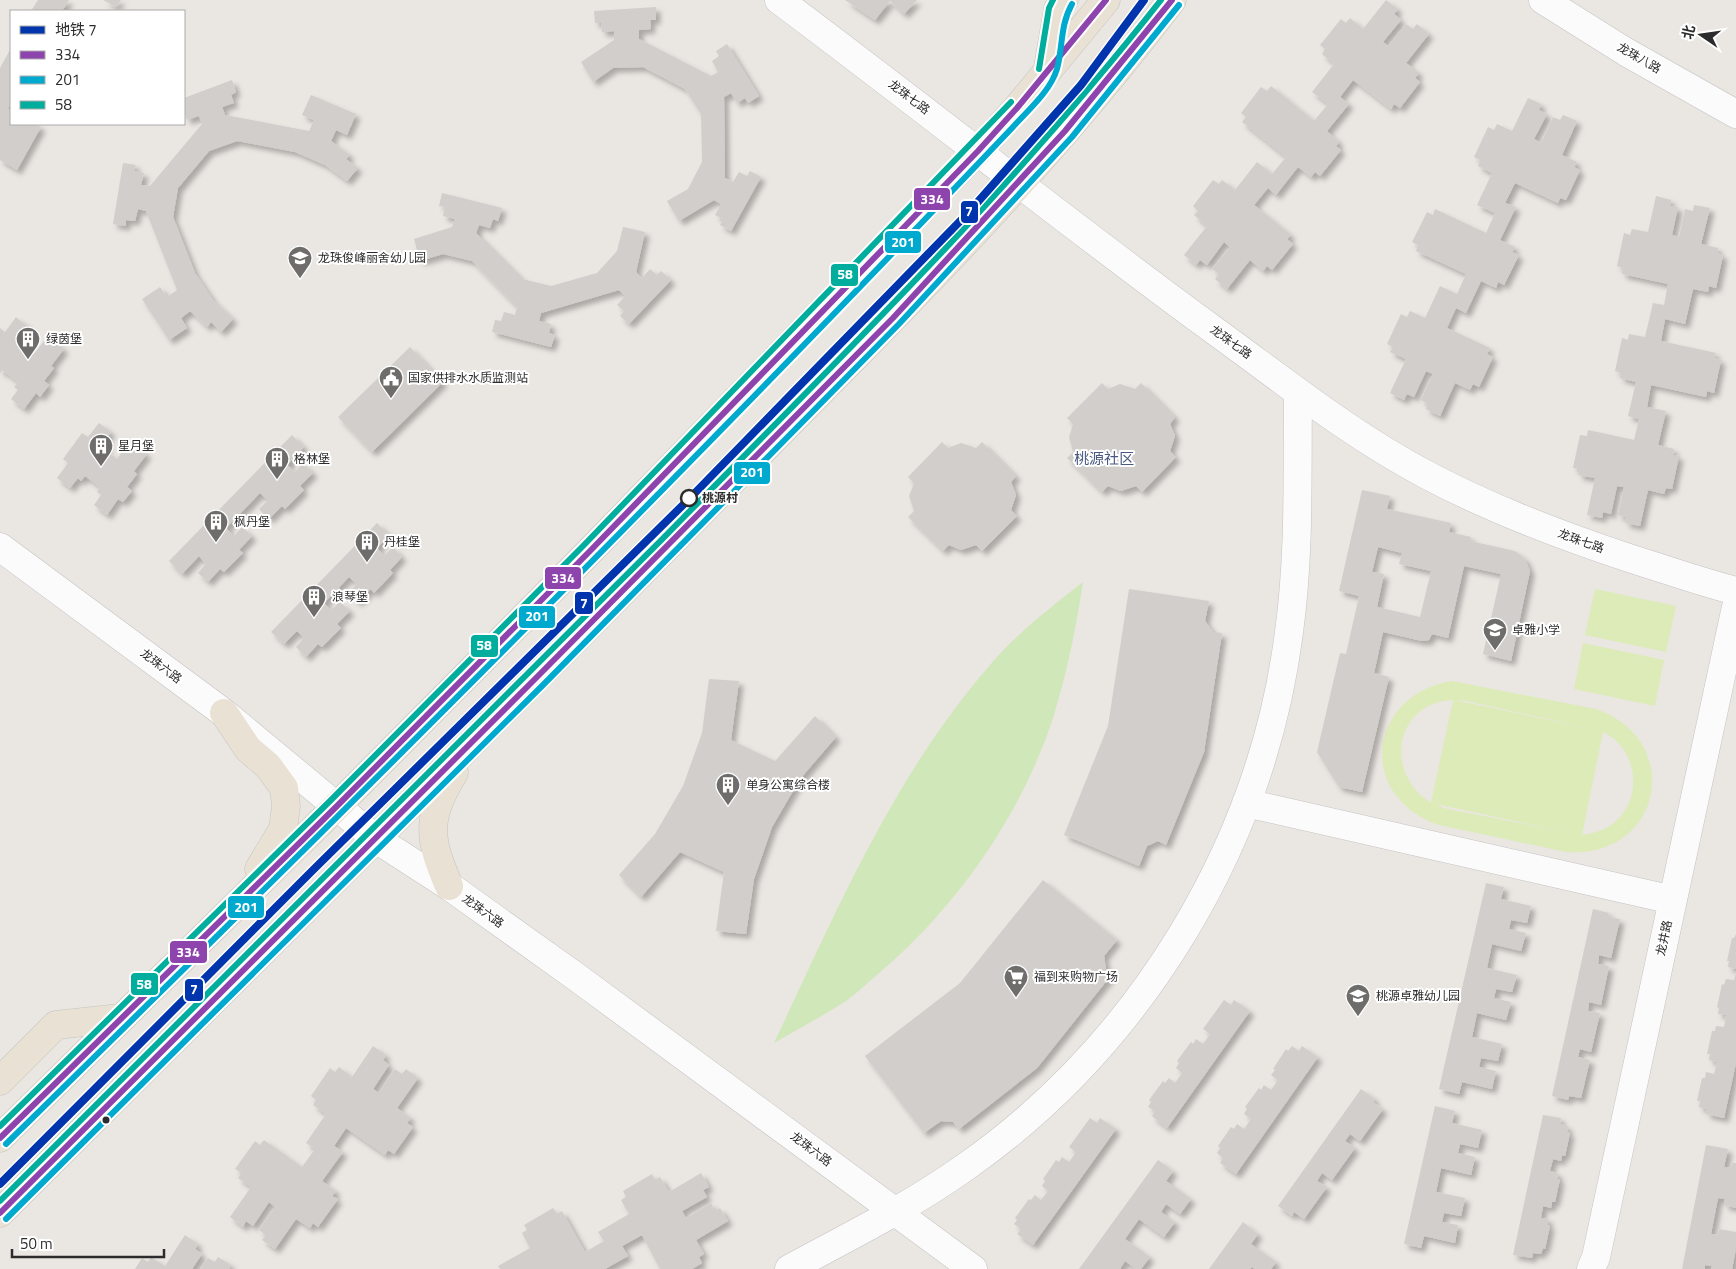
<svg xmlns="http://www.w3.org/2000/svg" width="1736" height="1269" viewBox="0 0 1736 1269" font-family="'Titillium Web','Noto Sans SC',sans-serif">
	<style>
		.green { fill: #d0e7b9 }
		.pitch { fill: #dcebb7; fill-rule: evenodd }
		.building { fill: #d1cecb; fill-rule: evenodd; filter: url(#shadow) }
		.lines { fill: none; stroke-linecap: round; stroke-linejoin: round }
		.minor-casing { stroke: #c4c3c3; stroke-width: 29 }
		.major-casing { stroke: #c6c4c2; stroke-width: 29 }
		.minor { stroke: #fcfbfb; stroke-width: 28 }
		.major { stroke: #e8e1d4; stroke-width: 28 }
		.bus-1-casing { stroke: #fff; stroke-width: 10 }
		.bus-2-casing { stroke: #fff; stroke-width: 10 }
		.bus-3-casing { stroke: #fff; stroke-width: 10 }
		.bus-1 { stroke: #8e44ad; stroke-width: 6 }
		.bus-2 { stroke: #00a9ce; stroke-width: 6 }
		.bus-3 { stroke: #01ad9c; stroke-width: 6 }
		.metro-1-casing { stroke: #fff; stroke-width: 11 }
		.metro-1 { stroke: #0035ad; stroke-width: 8 }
		.stop-dot { fill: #fff; stroke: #2c2c2c; stroke-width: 2.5 }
		.bus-dot { fill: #2c2c2c; stroke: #fff; stroke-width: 2 }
		.labels { text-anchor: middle; stroke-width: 4; stroke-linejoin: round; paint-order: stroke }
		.street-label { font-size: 12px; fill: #2c2c2c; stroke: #fff }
		.poi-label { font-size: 12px; fill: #2c2c2c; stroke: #fff; text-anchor: start }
		.stop-label { font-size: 12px; font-weight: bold; fill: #2c2c2c; stroke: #fff; text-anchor: start }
		.quarter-label { font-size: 15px; fill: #495980; stroke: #fff }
		.line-badge { stroke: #fff; stroke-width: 2 }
		.badge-label { font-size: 14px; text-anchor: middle; font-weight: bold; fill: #fff }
	</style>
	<defs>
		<filter id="shadow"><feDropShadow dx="4.5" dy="4.5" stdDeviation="2.5" flood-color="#0004"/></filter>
	</defs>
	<rect width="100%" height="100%" fill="#eae6e2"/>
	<path class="green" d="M1083 582C1076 628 1067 673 1053 718 1021 816 956 908 878 974 867 983 857 993 846 1001 823 1016 798 1029 774 1043 836 912 894 775 990 665 1017 633 1050 608 1083 582Z"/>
	<path class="pitch" d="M1595 589 1676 606 1666 652 1585 635Z
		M1583 643 1664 660 1655 706 1574 689Z
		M1452 681 1596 709C1686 741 1662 859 1566 852L1439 825C1356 797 1367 695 1452 681ZM1453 700 1431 803C1383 773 1395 702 1453 700ZM1458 700 1466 701 1597 730 1459 701ZM1603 732C1636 747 1644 795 1617 820 1607 830 1595 833 1582 835ZM1436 804 1574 834H1575L1443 808Z"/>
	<path class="building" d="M38 0H69L62 11H31Z
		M103 0H121L116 7Z
		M845 0H917L904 14 890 1 875 20Z
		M1386 0 1398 9 1394 14 1401 20 1383 42 1388 46 1406 24 1413 29 1417 24 1429 34 1406 63 1419 73 1415 78 1420 82 1400 108 1394 104 1391 109 1353 80 1340 97 1349 104 1327 131 1339 142 1336 146 1341 150 1320 176 1315 172 1311 177 1298 167 1276 195 1268 188 1254 205 1291 235 1287 239 1293 244 1272 270 1267 266 1263 271 1250 260 1227 289 1215 279 1219 274 1212 269 1230 247 1224 242 1207 265 1200 260 1196 265 1184 255 1207 226 1194 215 1198 211 1193 206 1213 180 1219 184 1222 180 1235 190 1257 162 1272 174 1286 157 1242 122 1246 117 1241 113 1261 87 1267 91 1271 86 1314 121 1328 104 1312 92 1334 64 1322 54 1325 49 1320 45 1341 19 1346 23 1350 18 1363 29Z
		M656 7V20H650L651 29 639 30V39L711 76 718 72 712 61 719 56 716 51 727 44 759 96 748 103 745 98 737 103 731 93 724 97 725 178 733 182 739 172 747 176 750 171 761 177 731 231 720 225 723 219 715 215 721 204 714 200 679 221 667 201 688 189 702 162 701 114 685 89 643 67 613 68 593 82 581 62 614 40V31L602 32 601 23H595L594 11Z
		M11 48V103L8 109 11 110V124H36L41 127 17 170 0 160V68Z
		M232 80 236 92 231 95 234 103 222 107 225 115 309 131 314 120 302 115 311 95 356 114 347 135 336 130 331 141 350 155 346 159 358 168 347 181 325 165 295 152 237 141 209 151 178 188 173 217 195 273 213 300 233 319 221 332 211 322 207 327 190 311 181 318 187 328 169 340 142 299 160 287 167 297 177 290 146 211 138 209 135 221 126 220V226L113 224 123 163 136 165 134 171 144 173 141 185 150 186 202 124 199 116 187 120 184 111V98Z
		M1528 98 1541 104 1539 110 1547 114 1534 139 1541 143 1553 117 1560 120 1563 115 1577 121 1562 155 1577 162 1574 167 1580 170 1566 200 1560 198 1558 203 1515 183 1505 203 1516 207 1500 240 1515 247 1512 252 1519 255 1504 285 1498 282 1496 288 1481 281 1466 313 1456 308 1447 328 1490 348 1487 354 1493 357 1479 387 1473 384 1470 390 1455 383 1440 416 1426 409 1428 404 1421 400 1433 374 1426 371 1414 397 1407 394 1404 400 1390 393 1406 359 1390 352 1393 347 1387 344 1401 314 1407 317 1410 311 1425 318 1440 286 1457 294 1466 274 1416 251 1418 245 1412 242 1427 212 1433 215 1435 209 1486 233 1495 213 1477 205 1492 173 1478 166 1480 160 1474 157 1488 127 1494 130 1497 124 1512 131Z
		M442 193 502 208 498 221 493 219 490 228 479 225 476 233 522 279 551 286 597 273 617 251 623 227 645 232 636 272 642 278 650 269 657 275 661 271 671 280 629 324 620 316 624 311 617 305 625 296 619 290 541 313 539 321 551 324 549 333 555 335 551 347 492 332 495 320 501 321 504 312 515 315 517 307 472 261 443 254 420 261 414 239 452 227 455 219 443 216 445 207 439 206Z
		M1656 196 1671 200 1670 206 1678 207 1672 235 1679 237 1685 209 1693 211 1694 205 1710 208 1701 244 1718 248 1717 253 1723 255 1716 288 1709 286 1708 292 1693 289 1685 324 1665 319 1661 341 1716 353 1714 358 1721 360 1714 393 1707 391 1706 397 1651 385 1647 407 1666 411 1658 445 1674 449 1673 455 1679 456 1672 489 1666 488 1664 494 1648 490 1640 526 1625 523 1626 517 1618 515 1624 487 1617 486 1611 514 1603 512 1602 518 1587 515 1595 478 1578 475 1580 469 1573 468 1580 435 1587 436 1588 430 1634 440 1639 419 1628 416 1636 382 1620 378 1621 373 1615 371 1622 338 1628 340 1629 334 1645 337 1653 303 1664 305 1668 284 1622 274 1623 268 1617 266 1624 233 1630 235 1632 229 1648 232Z
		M16 317 28 327 21 336 25 340 22 344 34 354 44 341 47 344 51 339 64 349 51 366 54 368 44 381 49 385 40 397 36 393 24 409 11 399 18 390 14 387 18 382 2 370 0 374V328L5 332Z
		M410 347 443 382 372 452 338 417Z
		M1102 383 1108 389 1120 384 1135 389 1141 383 1175 417 1170 424 1175 436 1170 451 1176 457 1142 492 1136 486 1121 491 1108 486 1102 492 1067 458 1073 452 1069 437 1073 424 1067 418Z
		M99 423 111 432 104 442 108 445 104 450 117 459 126 446 130 449 134 444 147 454 134 471 137 474 127 487 132 491 123 502 118 499 107 515 94 505 101 495 97 492 100 487 85 476 81 481 78 478 70 488 57 478 68 463 63 459 82 433 88 437Z
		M292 435 304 447 287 465 295 472 303 463 313 473 300 486 304 490 285 509 282 506 269 519 259 509 268 500 260 493 226 528 234 536 242 527 252 536 239 550 243 553 224 572 220 569 208 582 198 573 206 564 199 556 182 574 169 561Z
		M942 442 948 448 961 443 976 448 982 442 1016 476 1011 482 1016 495 1011 510 1017 516 982 551 976 545 961 550 949 545 943 551 908 517 914 511 909 496 914 483 908 477Z
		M1362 490 1390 496 1387 509 1451 523 1449 532 1471 537 1470 541 1515 551 1525 559 1530 571 1511 661 1483 654 1501 574 1464 566 1448 638 1432 634 1429 640 1422 641 1383 632 1374 673 1389 677 1362 792 1339 787 1317 752 1340 653 1346 654 1359 596 1339 591ZM1378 547 1402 553 1399 564 1431 571 1420 617 1377 607 1384 574 1372 572Z
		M377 523 389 535 377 548 384 556 393 547 402 557 390 570 393 573 374 593 371 589 358 602 348 593 357 584 349 577 324 603 331 610 340 602 350 611 337 624 341 628 322 647 318 644 306 657 296 647 304 638 297 631 284 644 271 632Z
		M1129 589 1209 601 1205 621 1213 632 1222 633 1204 752 1166 845 1158 841 1147 846 1139 866 1064 835 1108 726Z
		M709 679 739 681 731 740 775 761 815 716 836 737 800 779 772 827 754 879 746 934 716 931 724 872 680 852 641 897 619 875 655 834 683 786 702 733Z
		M1043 880 1117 940 1104 956 1106 969 1112 974 1037 1068 959 1129 953 1122 941 1121 924 1133 865 1056 960 983Z
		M1486 883 1504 887 1501 899 1531 906 1527 923 1511 920 1509 929 1526 933 1521 951 1492 944 1487 968 1517 975 1512 992 1496 989 1494 998 1511 1002 1506 1020 1477 1013 1472 1037 1502 1044 1498 1061 1481 1058 1479 1067 1496 1071 1492 1089 1462 1082 1459 1094 1439 1089Z
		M1593 909 1609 913 1608 917 1620 919 1611 958 1599 955 1598 964 1609 966 1601 1005 1589 1002 1588 1011 1600 1013 1591 1052 1580 1049 1578 1057 1590 1060 1581 1098 1569 1096 1568 1100 1552 1096Z
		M1736 934V969L1728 967 1729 961H1727L1732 938H1734Z
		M1736 973V1063L1724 1118 1706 1114 1707 1109 1699 1107 1700 1101H1697L1702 1078H1705L1706 1072 1714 1074 1717 1062 1709 1060 1710 1054H1707L1712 1031H1715L1716 1026 1724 1027 1726 1015 1718 1014 1719 1008 1717 1007 1722 984 1724 985 1726 979 1734 980Z
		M1224 1000 1231 1005 1234 1000 1250 1011 1167 1128 1152 1116 1155 1111 1148 1107 1151 1102 1149 1100 1163 1081 1165 1083 1169 1078 1175 1083 1182 1073 1176 1068 1179 1063 1177 1061 1191 1042 1193 1044 1196 1039 1203 1044 1210 1034 1203 1029Z
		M373 1046 386 1055 383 1060 389 1065 373 1089 379 1093 395 1069 402 1074 406 1069 418 1078 397 1108 411 1118 407 1123 413 1127 394 1154 388 1150 385 1155 346 1128 334 1146 343 1152 322 1181 336 1191 332 1196 338 1199 318 1227 313 1223 310 1228 296 1219 275 1249 262 1240 266 1235 259 1230 275 1207 269 1202 253 1226 246 1221 243 1227 230 1217 251 1187 238 1178 241 1173 235 1169 255 1141 260 1145 264 1140 302 1167 315 1149 306 1143 326 1114 313 1105 316 1100 311 1096 330 1068 335 1072 339 1067 352 1077Z
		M1292 1046 1299 1051 1302 1046 1318 1057 1236 1174 1220 1163 1223 1158 1217 1153 1220 1148 1218 1146 1231 1127 1234 1129 1237 1124 1244 1129 1251 1119 1244 1114 1247 1109 1245 1107 1259 1088 1261 1090 1264 1085 1271 1090 1278 1080 1271 1075 1275 1070 1273 1069 1286 1049 1288 1051Z
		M1361 1089 1375 1099 1373 1102 1383 1109 1360 1141 1350 1134 1345 1141 1355 1148 1332 1180 1322 1173 1317 1181 1327 1187 1304 1219 1294 1212 1292 1216 1278 1206Z
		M1435 1106 1455 1111 1452 1123 1482 1130 1478 1148 1460 1144 1458 1153 1475 1157 1471 1175 1441 1168 1436 1192 1465 1198 1461 1216 1444 1213 1442 1222 1458 1225 1455 1243 1424 1236 1421 1248 1404 1244Z
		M1543 1115 1561 1118 1560 1124 1568 1126 1567 1132 1570 1133 1565 1156 1562 1155 1561 1161 1553 1159 1550 1171 1558 1173 1557 1179H1560L1555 1202H1552L1551 1208 1543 1206 1541 1218 1549 1219 1547 1225 1550 1226 1545 1249 1543 1248 1541 1254 1533 1253 1532 1258 1513 1255Z
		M1090 1118 1097 1123 1100 1118 1116 1129 1033 1245 1017 1234 1021 1229 1014 1224 1017 1220 1015 1218 1029 1199 1031 1200 1035 1195 1041 1200 1048 1191 1042 1186 1045 1181 1043 1179 1056 1160 1059 1162 1062 1157 1069 1162 1076 1152 1069 1147Z
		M1706 1145 1728 1149 1724 1167 1731 1168 1732 1163H1736V1208L1724 1205 1725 1199 1718 1198 1711 1234 1718 1235 1719 1229 1736 1232V1249L1732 1269H1711L1712 1266 1705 1265V1269H1682Z
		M1158 1160 1173 1171 1166 1181 1191 1199 1180 1214 1166 1204 1161 1212 1175 1222 1164 1237 1139 1219 1125 1239 1150 1257 1141 1269H1136L1125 1261 1120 1269H1079Z
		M701 1173 709 1187 703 1190 707 1197 682 1211 686 1218 711 1203 715 1211 720 1208 728 1221 696 1240 704 1254 699 1257 702 1263 692 1269H660L642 1235 622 1246 628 1256 605 1269H500L498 1266 530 1248 522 1233 527 1230 524 1225 553 1208 557 1214 562 1211 585 1252 604 1241 598 1232 629 1214 621 1200 626 1197 623 1191 652 1174 655 1180 660 1177 669 1192Z
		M1243 1222 1258 1234 1251 1244 1276 1262 1271 1269H1255L1252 1267 1250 1269H1209Z
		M185 1235 198 1244 195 1249 202 1254 192 1269H135L142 1258 148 1262 151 1257 165 1266Z
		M218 1257 231 1265 229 1269H200L208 1258 215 1262Z"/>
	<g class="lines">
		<defs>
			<path id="minor" d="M779 0C925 109 1067 223 1215 331 1284 381 1351 435 1427 475 1493 510 1562 536 1632 559 1667 570 1701 582 1736 591
				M1543 0 1626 52 1736 114
				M0 547 224 713 376 839 449 886 575 976 973 1269
				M1246 803 1673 900
				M789 1269C848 1237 909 1207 964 1168 1140 1045 1262 845 1289 632 1300 553 1297 472 1298 392
				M1591 1269 1596 1257 1736 607"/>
			<path id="major" d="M1048 68 1058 9 1064 0
				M224 713 248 749 268 766 284 788 286 806 283 829 259 869
				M449 886C429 839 425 819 454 773
				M0 1081 56 1025 120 1018
				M0 1138 337 806 590 551 978 151 1017 108 1106 0
				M0 1213C238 975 478 739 714 499 873 339 1036 180 1172 0"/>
		</defs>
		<use href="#minor" class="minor-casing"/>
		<use href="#major" class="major-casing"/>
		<use href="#minor" class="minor"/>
		<use href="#major" class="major"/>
		<defs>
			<path id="bus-1" d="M0 1138 337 806 590 551 978 151 1017 108 1106 0
				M0 1213 536 678 893 318 1065 131 1172 0"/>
			<path id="bus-2" d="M6 1144C346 810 684 474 1012 128 1027 111 1050 92 1057 69 1063 47 1060 25 1072 4
				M6 1219 543 685 899 324 1072 137 1179 5"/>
			<path id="bus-3" d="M1039 69 1049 8 1053 0
				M0 1126 331 800 584 545 1011 102
				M0 1201C228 973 457 747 683 518 848 350 1015 186 1161 0"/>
		</defs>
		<use href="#bus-1" class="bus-1-casing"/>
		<use href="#bus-2" class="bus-2-casing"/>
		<use href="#bus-3" class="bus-3-casing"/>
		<use href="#bus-1" class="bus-1"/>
		<use href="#bus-2" class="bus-2"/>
		<use href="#bus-3" class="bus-3"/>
		<defs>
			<path id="metro-1" d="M0 1184 313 870 689 499 968 213 1081 85 1144 0"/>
		</defs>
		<use href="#metro-1" class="metro-1-casing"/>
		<use href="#metro-1" class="metro-1"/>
	</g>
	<defs>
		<symbol id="school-pin" viewBox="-11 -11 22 30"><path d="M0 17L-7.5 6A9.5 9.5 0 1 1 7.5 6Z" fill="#6e6d6c" stroke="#fff"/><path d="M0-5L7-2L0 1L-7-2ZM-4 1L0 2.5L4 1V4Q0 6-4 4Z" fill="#fff"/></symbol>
		<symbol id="building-pin" viewBox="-11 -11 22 30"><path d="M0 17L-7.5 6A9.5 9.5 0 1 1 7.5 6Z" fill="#6e6d6c" stroke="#fff"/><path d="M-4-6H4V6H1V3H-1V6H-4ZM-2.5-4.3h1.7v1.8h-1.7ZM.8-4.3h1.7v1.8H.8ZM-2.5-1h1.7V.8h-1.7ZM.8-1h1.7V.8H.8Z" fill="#fff"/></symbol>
		<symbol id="civic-pin" viewBox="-11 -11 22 30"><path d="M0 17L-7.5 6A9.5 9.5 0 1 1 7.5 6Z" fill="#6e6d6c" stroke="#fff"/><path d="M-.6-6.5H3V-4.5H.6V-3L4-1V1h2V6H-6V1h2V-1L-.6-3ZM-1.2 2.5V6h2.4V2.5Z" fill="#fff"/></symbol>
		<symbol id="supermarket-pin" viewBox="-11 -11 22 30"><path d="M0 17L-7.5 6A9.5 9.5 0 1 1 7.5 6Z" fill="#6e6d6c" stroke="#fff"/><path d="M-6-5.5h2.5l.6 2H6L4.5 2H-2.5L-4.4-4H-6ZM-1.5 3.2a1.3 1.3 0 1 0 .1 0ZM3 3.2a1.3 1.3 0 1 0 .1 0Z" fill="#fff"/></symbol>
	</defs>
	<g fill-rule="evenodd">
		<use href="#school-pin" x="286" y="244" width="28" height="38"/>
		<use href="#building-pin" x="14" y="325" width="28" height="38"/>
		<use href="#civic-pin" x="377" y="364" width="28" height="38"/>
		<use href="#building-pin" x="87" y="432" width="28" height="38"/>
		<use href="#building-pin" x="263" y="445" width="28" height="38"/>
		<use href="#building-pin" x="202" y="508" width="28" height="38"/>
		<use href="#building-pin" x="353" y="528" width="28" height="38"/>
		<use href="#building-pin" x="300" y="583" width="28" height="38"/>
		<use href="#school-pin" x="1481" y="616" width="28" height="38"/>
		<use href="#building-pin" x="714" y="771" width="28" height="38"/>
		<use href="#supermarket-pin" x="1002" y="963" width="28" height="38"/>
		<use href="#school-pin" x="1344" y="982" width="28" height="38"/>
	</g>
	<circle class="stop-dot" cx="689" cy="498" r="8"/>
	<circle class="bus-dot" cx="106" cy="1120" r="4.5"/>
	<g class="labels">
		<g class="street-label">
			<text transform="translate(1639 58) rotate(30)" y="4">龙珠八路</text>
			<text transform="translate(909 97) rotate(37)" y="4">龙珠七路</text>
			<text transform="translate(1231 342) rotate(36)" y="4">龙珠七路</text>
			<text transform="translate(1581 541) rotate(20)" y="4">龙珠七路</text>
			<text transform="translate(161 666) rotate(37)" y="4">龙珠六路</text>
			<text transform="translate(483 911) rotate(36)" y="4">龙珠六路</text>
			<text transform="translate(1664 938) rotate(-78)" y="4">龙井路</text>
			<text transform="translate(811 1149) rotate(37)" y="4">龙珠六路</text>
		</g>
		<g class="poi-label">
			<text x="318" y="262">龙珠俊峰丽舍幼儿园</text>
			<text x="46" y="343">绿茵堡</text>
			<text x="408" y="382">国家供排水水质监测站</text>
			<text x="118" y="450">星月堡</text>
			<text x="294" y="463">格林堡</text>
			<text x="234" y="526">枫丹堡</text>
			<text x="384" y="546">丹桂堡</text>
			<text x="332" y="601">浪琴堡</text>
			<text x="1512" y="634">卓雅小学</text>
			<text x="746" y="789">单身公寓综合楼</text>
			<text x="1034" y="981">福到来购物广场</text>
			<text x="1376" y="1000">桃源卓雅幼儿园</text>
		</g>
		<g class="stop-label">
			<text x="702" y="502">桃源村</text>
		</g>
		<g class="quarter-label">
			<text x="1104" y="464">桃源社区</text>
		</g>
	</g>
	<g class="line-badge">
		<rect x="913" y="187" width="38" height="24" rx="5" fill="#8e44ad"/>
		<rect x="960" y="200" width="19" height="24" rx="5" fill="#0035ad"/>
		<rect x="884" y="230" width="38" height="24" rx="5" fill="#00a9ce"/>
		<rect x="830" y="263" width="29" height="24" rx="5" fill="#01ad9c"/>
		<rect x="733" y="461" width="38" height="24" rx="5" fill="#00a9ce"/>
		<rect x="544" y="566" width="38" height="24" rx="5" fill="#8e44ad"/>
		<rect x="574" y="591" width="20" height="24" rx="5" fill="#0035ad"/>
		<rect x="518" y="605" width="38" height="24" rx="5" fill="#00a9ce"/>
		<rect x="470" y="634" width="29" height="24" rx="5" fill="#01ad9c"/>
		<rect x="227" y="895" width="38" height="24" rx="5" fill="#00a9ce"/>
		<rect x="169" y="940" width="39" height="24" rx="5" fill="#8e44ad"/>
		<rect x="130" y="972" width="29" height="24" rx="5" fill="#01ad9c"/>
		<rect x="184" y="978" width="20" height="24" rx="5" fill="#0035ad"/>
	</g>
	<g class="badge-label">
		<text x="932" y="204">334</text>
		<text x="969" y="216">7</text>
		<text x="903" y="247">201</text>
		<text x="845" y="279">58</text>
		<text x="752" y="477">201</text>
		<text x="563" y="583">334</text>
		<text x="584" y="608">7</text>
		<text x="537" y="621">201</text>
		<text x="484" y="650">58</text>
		<text x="246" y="912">201</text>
		<text x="188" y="957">334</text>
		<text x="144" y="989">58</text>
		<text x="194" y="994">7</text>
	</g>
	<rect x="10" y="10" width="175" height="115" fill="#ffffff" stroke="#ababab"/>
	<rect x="20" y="26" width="25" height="8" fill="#0035ad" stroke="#ababab"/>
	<text x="55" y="35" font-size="15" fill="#2c2c2c">地铁 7</text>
	<rect x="20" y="51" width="25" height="8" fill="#8e44ad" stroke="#ababab"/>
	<text x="55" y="60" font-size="15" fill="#2c2c2c">334</text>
	<rect x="20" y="76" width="25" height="8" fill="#00a9ce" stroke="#ababab"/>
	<text x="55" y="85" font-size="15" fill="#2c2c2c">201</text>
	<rect x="20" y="101" width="25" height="8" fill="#01ad9c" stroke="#ababab"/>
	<text x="55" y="110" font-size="15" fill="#2c2c2c">58</text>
	<g transform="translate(1701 35) rotate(283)" stroke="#ffffff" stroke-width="4" paint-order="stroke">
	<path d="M0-4L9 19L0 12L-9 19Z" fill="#2c2c2c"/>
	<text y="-8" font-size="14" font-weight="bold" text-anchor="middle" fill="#2c2c2c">北</text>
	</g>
	<path d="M12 1249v8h152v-8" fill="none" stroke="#2c2c2c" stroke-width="2.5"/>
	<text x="20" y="1249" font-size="15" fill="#2c2c2c" stroke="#ffffff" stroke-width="4" paint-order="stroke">50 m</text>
</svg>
